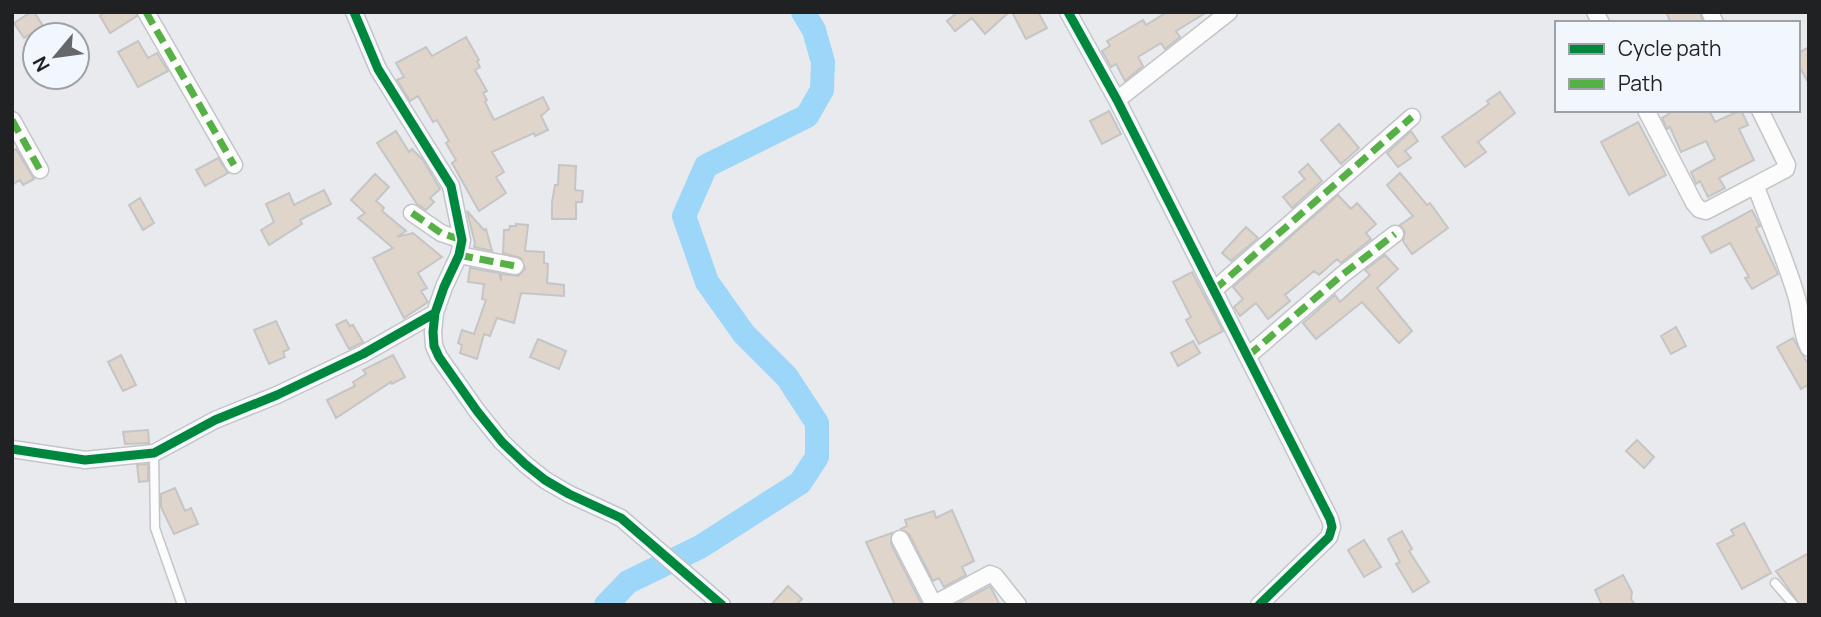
<svg xmlns="http://www.w3.org/2000/svg" width="1821" height="617" viewBox="0 0 1821 617" font-family="Manrope,sans-serif">
	<style>
		.lines { fill: none; stroke-linecap: round; stroke-linejoin: round }
		.river { stroke: #9cd6f8; stroke-width: 24 }
		.building { fill: #dfd5ca; stroke: #c5c5c5; stroke-width: 2 }
		.service-casing { stroke: #c3c5c8; stroke-width: 11 }
		.minor-casing { stroke: #c3c5c8; stroke-width: 19 }
		.service { stroke: #fcfcfc; stroke-width: 8 }
		.minor { stroke: #fcfcfc; stroke-width: 16 }
		.quiet { stroke: #55b145; stroke-width: 7; stroke-dasharray: 14 7; stroke-linecap: butt }
		.cycleway-casing { stroke: #f2f6fd; stroke-width: 13 }
		.cycleway { stroke: #00873e; stroke-width: 9 }
	</style>
	<rect width="100%" height="100%" fill="#e8eaed"/>
	<g class="lines">
		<path class="river" d="M606 605 628 582 700 547 800 483 817 457V423L787 377 744 334 707 282 684 216 706 166 807 116 822 90 823 62 814 30 803 12"/>
	</g>
	<path class="building" d="M31 12H34L43 26 24 38 14 23Z
		M105 12H136L137 16 110 33 100 16Z
		M958 12H1009L985 34 972 18 955 31 947 21Z
		M1012 12H1038L1047 28 1026 39Z
		M1167 12H1207L1176 31 1180 37 1165 49 1161 43 1138 57 1143 66 1125 81 1116 64 1111 67 1102 51 1110 46 1107 41 1143 20 1146 25Z
		M1666 12H1700L1703 23H1671Z
		M466 37 479 60 477 61 480 67 475 70 487 91 483 93 487 100 485 102 494 120 543 97 549 109 541 116 548 130 535 136 534 133 492 152 504 172 496 177 506 193 479 211 452 163 456 160 446 143 449 141 437 120 433 122 418 96 410 101 397 80 404 77 396 63 426 47 432 56Z
		M138 41 148 58 157 53 168 71 138 87 118 52Z
		M1809 47V84L1798 64V53Z
		M1500 92 1515 113 1478 142 1486 152 1465 167 1442 137 1489 104 1487 101Z
		M1667 110H1709L1715 122 1741 110 1748 125 1739 129 1754 160 1719 178 1725 188 1708 197 1700 181 1696 184 1691 172 1715 159 1706 141 1681 152 1670 127 1667 129 1662 118 1669 114Z
		M1109 111 1121 134 1102 144 1090 121Z
		M1638 122 1666 175 1629 195 1601 142Z
		M1339 124 1359 148 1341 164 1321 140Z
		M396 131 409 152 412 149 423 160 440 189 430 198 434 202 426 210 417 204 377 143Z
		M1411 131 1418 141 1405 151 1411 158 1398 167 1387 153Z
		M16 149 34 179 23 185 20 180 12 185V151Z
		M218 158 228 173 205 186 196 170Z
		M1308 164 1322 181 1292 208 1283 197 1305 179 1299 172Z
		M559 165 576 166 575 190 583 191 582 202H576V219H552V202L555 185H558Z
		M1400 173 1427 205 1430 203 1448 228 1412 254 1403 241 1405 232 1400 225 1413 216 1387 185Z
		M375 174 389 187 376 201 384 208 382 211 406 231 397 237 413 233 442 257 418 273 427 288 421 291 428 302 404 318 373 258 393 248 358 218 365 213 351 200Z
		M324 190 331 204 300 220 302 224 269 245 261 230 274 222 266 204 289 193 294 205Z
		M1338 195 1351 209 1357 203 1376 224 1366 233 1371 239 1341 263 1337 259 1319 275 1314 271 1285 295 1290 301 1268 319 1256 303 1240 316 1234 307 1243 299 1233 287Z
		M140 198 154 223 143 230 129 205Z
		M1752 210 1760 226 1756 228 1778 274 1752 289 1745 278 1749 277 1730 243 1711 253 1702 237Z
		M467 211 484 230 486 229 492 251 474 247 475 243Z
		M516 224 528 225 525 251 544 252V263L548 264 547 283 564 285V296L521 293 514 323 497 318 490 336 484 334 477 359 460 353 462 345 458 343 462 330 474 334 486 300 482 299 484 284 468 282 470 268 499 273 501 281V274L518 276 525 269 521 258 503 253 504 230H509L510 226H516Z
		M1246 227 1258 238 1231 261 1222 253Z
		M1385 255 1398 269 1377 288 1412 331 1399 343 1362 302 1316 339 1303 323 1335 295 1340 302 1370 275 1365 270Z
		M1192 272 1223 331 1199 344 1186 320 1191 317 1173 282Z
		M346 320 350 326 353 325 363 342 349 349 336 325Z
		M276 321 289 349 283 352 285 357 269 364 254 330Z
		M1676 327 1686 346 1671 354 1661 336Z
		M1793 338 1809 366V384L1801 389 1777 347Z
		M538 339 566 351 559 369 530 357Z
		M1193 341 1200 353 1178 366 1171 353Z
		M121 355 136 385 123 391 108 362Z
		M393 355 405 377 392 384 391 382 336 418 327 400 355 386 353 382 366 374 363 370Z
		M148 430 149 443 125 444 123 432Z
		M1637 440 1654 457 1644 468 1626 451Z
		M148 464V481L139 482 137 465Z
		M175 488 185 511 191 508 198 524 174 534 161 507V494Z
		M952 510 974 561 962 567 966 575 944 587 939 578 933 581 909 534 901 529 907 526 905 520 934 511 936 518Z
		M1744 523 1771 573 1742 589 1717 544 1734 535 1731 530Z
		M1402 531 1412 549 1409 551 1429 582 1413 592 1396 564 1400 562 1388 539Z
		M892 533 891 544 922 605H895L866 542Z
		M1364 540 1381 567 1364 577 1348 550Z
		M1809 553V605H1800L1776 571Z
		M1623 575 1632 592 1631 599 1635 605H1602L1595 590Z
		M788 586 802 599 796 605H771Z
		M990 586 1000 605H955Z"/>
	<g class="lines">
		<defs>
			<path id="service" d="M154 453 155 528 182 605
				M1775 583 1794 605"/>
			<path id="minor" d="M146 12 234 165
				M354 12 378 69 451 186 462 240 459 255 444 287 435 313 433 332 434 346 439 357 477 411 502 442 525 464 545 480 569 494 621 518 722 605
				M1068 12 1117 100 1330 519 1332 527 1329 537 1259 605
				M1595 12 1601 23
				M1710 12 1715 23
				M1117 100 1229 12
				M1646 110 1694 203 1699 209 1706 211 1786 169 1787 165 1760 110
				M12 120 40 170
				M1756 187C1769 222 1785 258 1796 295 1802 313 1800 331 1809 348
				M412 213 441 233 462 240
				M459 255 515 266
				M1214 290 1412 117
				M1248 356 1342 275 1395 234
				M12 449 85 460 154 453 215 420 277 395 363 354 435 313
				M900 539 934 605
				M934 604 990 574 995 576 1018 605"/>
		</defs>
		<use href="#service" class="service-casing"/>
		<use href="#minor" class="minor-casing"/>
		<use href="#service" class="service"/>
		<use href="#minor" class="minor"/>
		<path class="quiet" d="M146 12 234 165
			M12 120 40 170
			M412 213 441 233 462 240
			M459 255 515 266
			M1214 290 1412 117
			M1248 356 1342 275 1395 234"/>
		<defs>
			<path id="cycleway" d="M354 12 378 69 451 186 462 240 459 255 444 287 435 313 433 332 434 346 439 357 477 411 502 442 525 464 545 480 569 494 621 518 722 605
				M1068 12 1117 100 1330 519 1332 527 1329 537 1259 605
				M12 449 85 460 154 453 215 420 277 395 363 354 435 313"/>
		</defs>
		<use href="#cycleway" class="cycleway-casing"/>
		<use href="#cycleway" class="cycleway"/>
	</g>
	<rect width="1821" height="617" fill="none" stroke="#1f2123" stroke-width="28"/>
	<rect x="1555" y="21" width="245" height="91" fill="#f2f6fd" stroke="#9ea1a6" stroke-width="2"/>
	<rect x="1569" y="44" width="35" height="10" fill="#00873e" stroke="#9ea1a6" stroke-width="2"/>
	<text x="1618" y="56" font-size="21" fill="#1f2123">Cycle path</text>
	<rect x="1569" y="79" width="35" height="10" fill="#55b145" stroke="#9ea1a6" stroke-width="2"/>
	<text x="1618" y="91" font-size="21" fill="#1f2123">Path</text>
	<g transform="translate(56 56) rotate(241)"><circle r="33" fill="#f2f6fd" stroke="#9ea1a6" stroke-width="2"/>
	<path d="M0-5L12 26L0 18L-12 26Z" fill="#65676a"/>
	<text y="-10" font-size="19" font-weight="bold" text-anchor="middle" fill="#1f2123">N</text>
	</g>
</svg>
